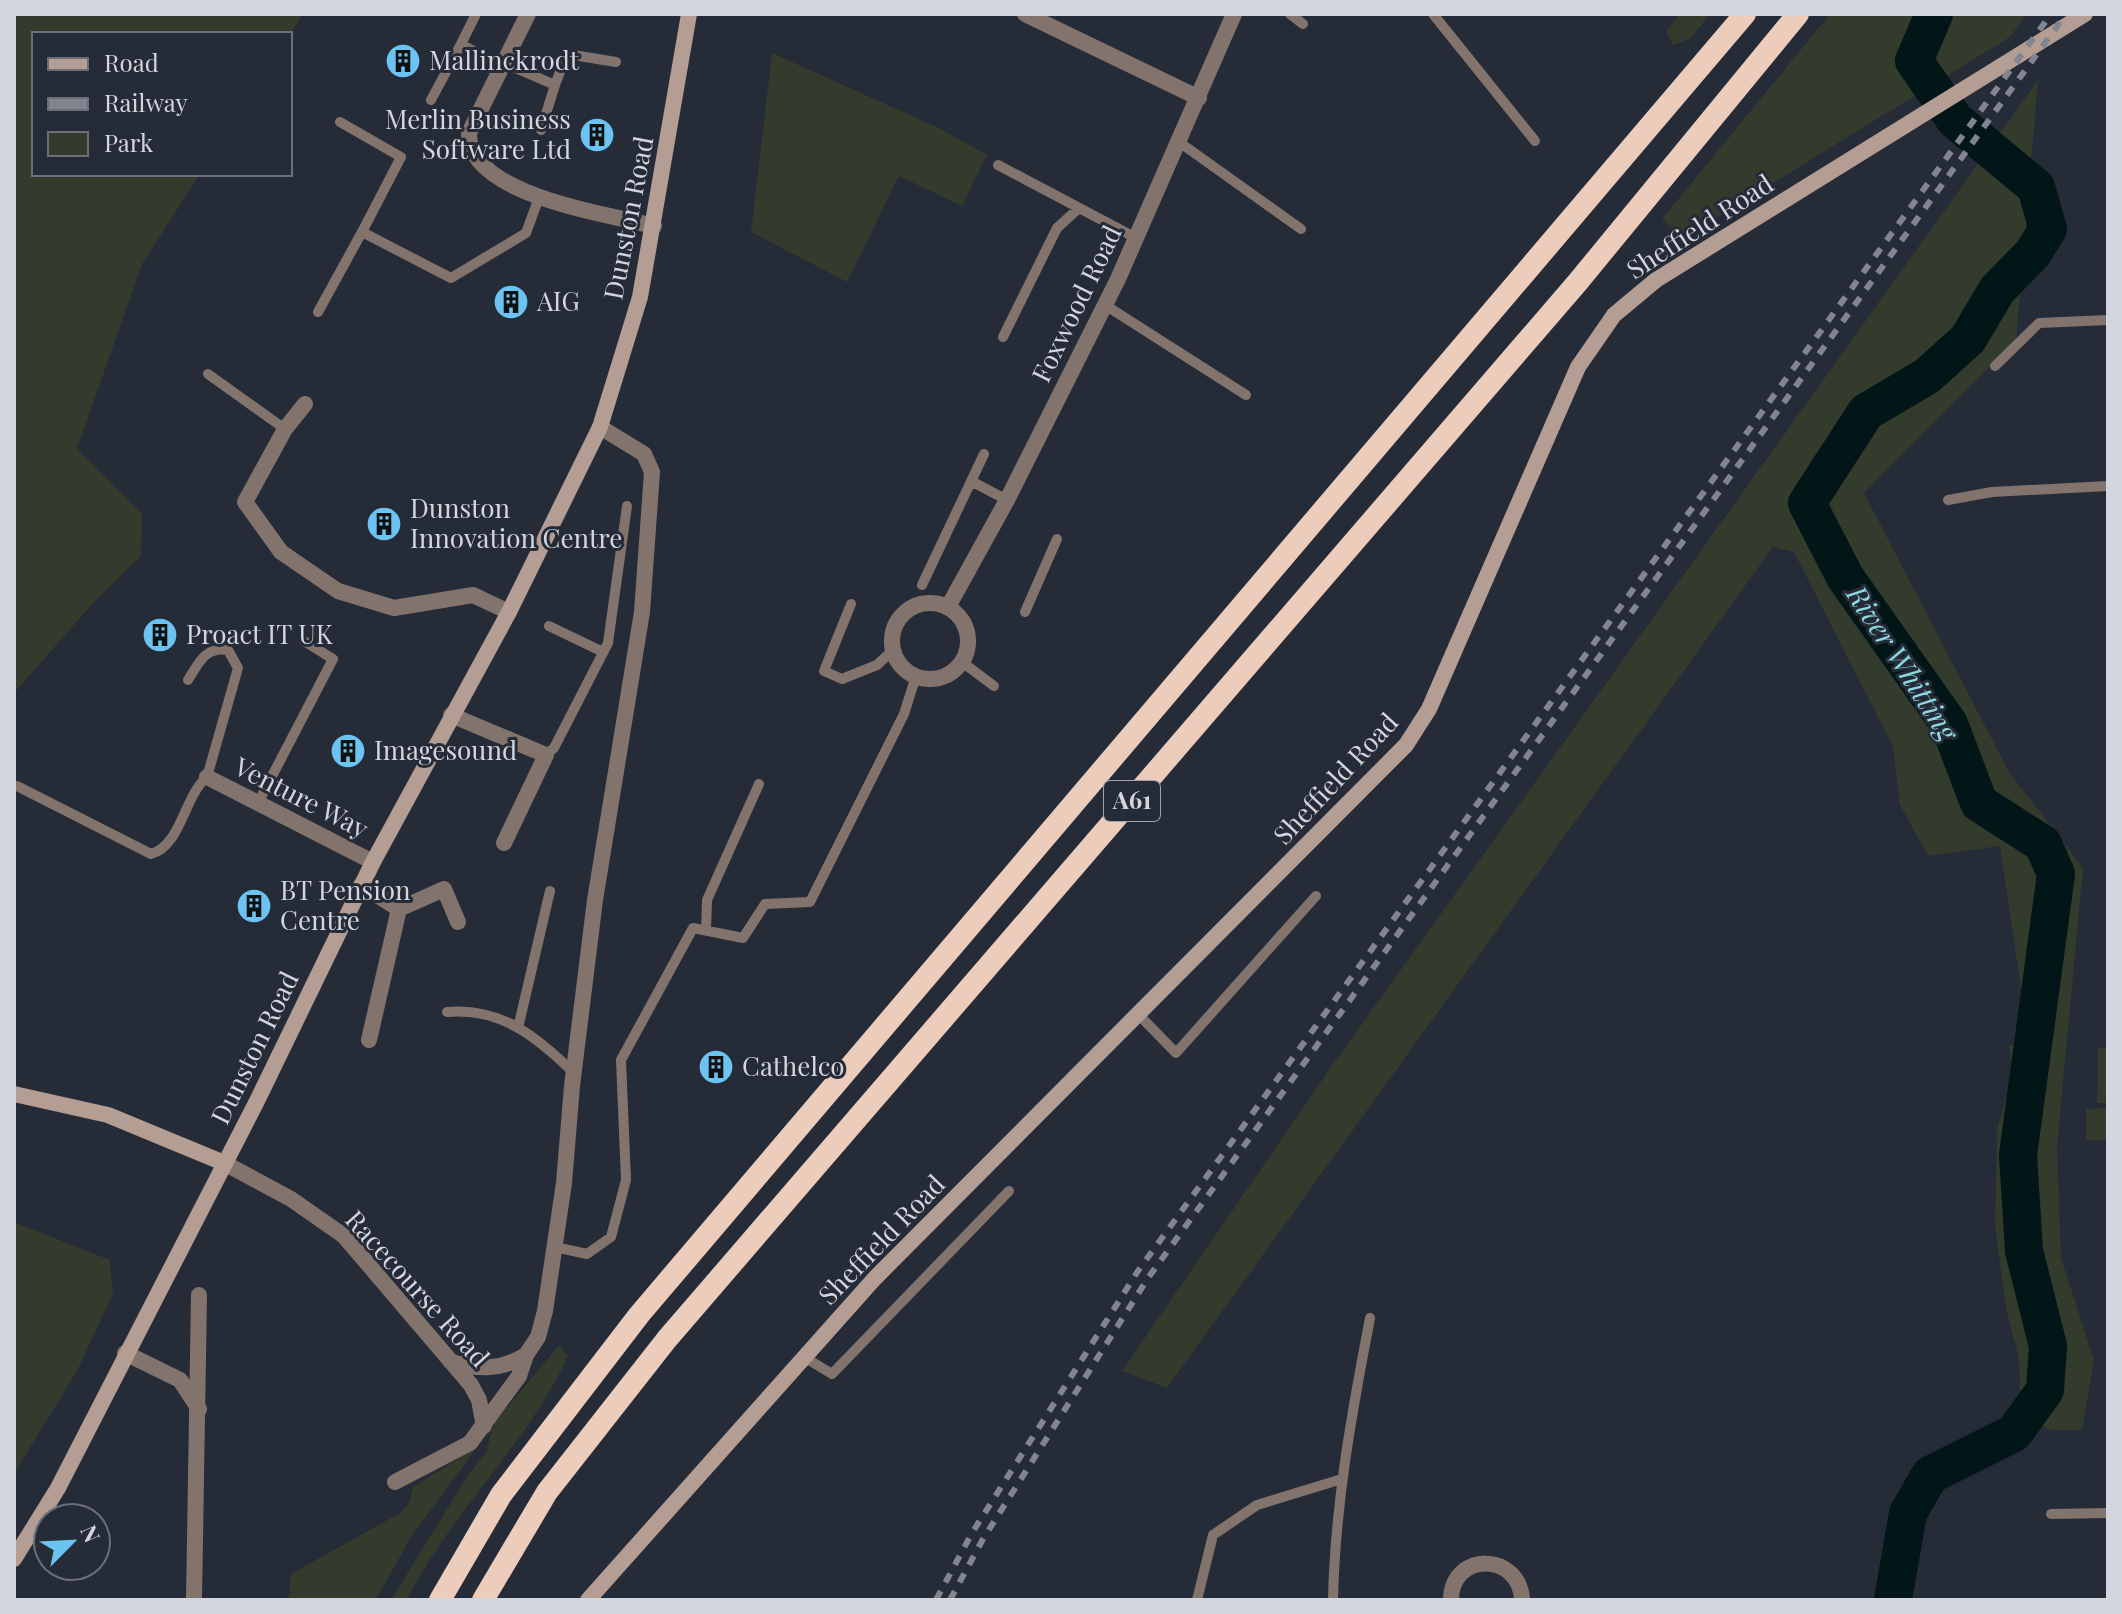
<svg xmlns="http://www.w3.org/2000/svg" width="2122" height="1614" viewBox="0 0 2122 1614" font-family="'Playfair Display',serif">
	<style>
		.green { fill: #323b2c }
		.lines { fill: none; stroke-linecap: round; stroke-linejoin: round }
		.river { stroke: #021517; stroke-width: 38 }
		.service { stroke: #82746d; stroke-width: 10 }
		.minor { stroke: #82746d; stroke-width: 16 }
		.secondary { stroke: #b49d92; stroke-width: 16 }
		.trunk { stroke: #ecccbb; stroke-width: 22 }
		.rail { stroke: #80858f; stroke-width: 6; stroke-dasharray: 10 10; stroke-linecap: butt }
		.labels { text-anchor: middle; stroke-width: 6; stroke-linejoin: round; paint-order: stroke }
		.shield { fill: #262b38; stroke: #9ea3ac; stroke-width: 2 }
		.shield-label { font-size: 24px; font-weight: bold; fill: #d2d6de }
		.poi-label { font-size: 26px; fill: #d2d6de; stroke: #262b38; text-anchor: start }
		.street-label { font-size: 26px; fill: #d2d6de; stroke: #262b38 }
		.water-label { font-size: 28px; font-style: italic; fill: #8cd9e0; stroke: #262b38 }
	</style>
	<rect width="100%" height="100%" fill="#262b38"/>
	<path class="green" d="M14 14H303L290 34H34V174H200L142 264 77 449 142 514 141 556 95 601 14 693Z
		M1679 14H1710L1690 39 1673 45 1666 32Z
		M1830 14H2027L2010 37 1689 235 1679 236 1662 219Z
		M772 53 941 129 987 155 962 206 899 176 847 282 751 232Z
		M2038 80 2016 340 1864 493 2009 772 2083 868 2057 1147 2061 1258 2094 1360 2082 1430H2052L2039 1425 2020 1391 2019 1359 2006 1308 1995 1226 1997 1129 2013 1076 2009 1046 2029 1043 2000 846 1928 856 1900 805 1893 747 1794 552 1773 547 1167 1388 1122 1371 1329 1070Z
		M2098 1048H2108V1103H2097Z
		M2108 1108V1140H2086V1109Z
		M14 1222 110 1260 113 1294 77 1371 14 1474Z
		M559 1345 568 1356C530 1441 449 1515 407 1600H391L468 1475 486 1453 494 1423Z
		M477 1447 411 1537 376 1600H289L291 1574 400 1513 409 1503 413 1487Z"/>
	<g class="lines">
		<path class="river" d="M1893 1600 1908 1513 1930 1475 2014 1433 2045 1390 2048 1346 2024 1251 2018 1155 2056 874 2043 844 1979 803 1949 724 1845 577 1807 503 1866 412 1927 376 1968 339 1997 290 2033 253 2048 229 2036 187 1955 120 1914 61 1934 14"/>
		<path class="service" d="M476 14 461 44 502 67
			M1290 14 1303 24
			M1433 14 1535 141
			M504 63 555 85 541 130
			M555 85 567 54 616 62
			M431 100 461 44
			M340 122 401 157 362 232 451 278 526 233 540 195
			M1179 142 1301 229
			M998 165 1136 238
			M1105 305 1246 395
			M318 312 362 232
			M1003 337 1057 228 1079 208
			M1995 366 2039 323 2108 320
			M208 374 285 429
			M971 481 1007 500
			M1948 500 1992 492 2108 486
			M922 585 984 454
			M851 604 824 671 842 679 877 665 893 650
			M1025 612 1057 539
			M549 626 603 652
			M962 662 994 686
			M546 755 554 748 608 643 627 506
			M17 786 151 854C181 846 184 796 207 777L238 668 228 650C206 646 199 662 188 680
			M258 803 333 659 304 641
			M706 930 707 900 759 784
			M447 1012C501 1007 537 1037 574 1073
			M1139 1015 1176 1053 1316 896
			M518 1028 550 891
			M555 1247 587 1254 611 1237 626 1180 621 1060 693 928 743 938 765 904 810 902 904 714 916 676
			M804 1357 832 1374 1009 1191
			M2051 1514 2108 1513
			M1197 1600 1213 1535 1257 1505 1342 1479
			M1333 1600C1335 1504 1352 1412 1370 1318"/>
		<path class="minor" d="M528 14 469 133C467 195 608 214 654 226
			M1025 14 1199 98
			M305 404 285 429 245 502 281 552 338 591 394 608 473 595 509 612
			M892 641a38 38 0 1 1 76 0a38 38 0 1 1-76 0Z
			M948 607 1007 500 1118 279 1234 14
			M451 715 546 755 504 843
			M207 777 373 862
			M361 885 399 909
			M369 1040 399 909 444 889 458 922
			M224 1163 291 1199 344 1236 471 1385 479 1400 484 1426
			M125 1353 180 1380 199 1409
			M451 1362C479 1370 501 1370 526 1355
			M395 1482 470 1443 519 1376 526 1355 538 1337 545 1311 564 1183 572 1086 595 900 642 612 652 472 644 454 600 427
			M194 1600 199 1295
			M1451 1600C1451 1551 1520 1552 1522 1600"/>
		<path class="secondary" d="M14 1094 108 1115 224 1163
			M14 1559 58 1488 257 1101 373 862 509 612 600 427 640 297 689 14
			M588 1600 875 1278 1406 745 1429 709 1578 367 1614 315 1656 280 2085 14"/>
		<path class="trunk" d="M440 1600 501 1495 639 1315 1745 14
			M483 1600 547 1492 667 1339 1577 283 1798 14"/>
		<path class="rail" d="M936 1600 972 1533 1138 1271 2051 14
			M950 1600 983 1539 1148 1278 2066 14"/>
	</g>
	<defs>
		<symbol id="building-disc" viewBox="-11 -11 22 22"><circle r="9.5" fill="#6ac3f1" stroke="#262b38"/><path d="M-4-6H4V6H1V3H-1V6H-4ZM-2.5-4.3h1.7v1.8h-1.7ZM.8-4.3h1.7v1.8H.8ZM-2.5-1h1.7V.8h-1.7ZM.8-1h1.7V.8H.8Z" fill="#111"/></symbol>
	</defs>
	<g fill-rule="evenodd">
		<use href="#building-disc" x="383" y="41" width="40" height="40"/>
		<use href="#building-disc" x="577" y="115" width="40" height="40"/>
		<use href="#building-disc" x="491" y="282" width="40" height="40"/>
		<use href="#building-disc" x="364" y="504" width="40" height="40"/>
		<use href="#building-disc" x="140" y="615" width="40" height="40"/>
		<use href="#building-disc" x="328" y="731" width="40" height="40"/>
		<use href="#building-disc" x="234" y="886" width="40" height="40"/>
		<use href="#building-disc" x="696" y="1047" width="40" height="40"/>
	</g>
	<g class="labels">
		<rect class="shield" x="1104" y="781" width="56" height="40" rx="6"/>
		<g class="shield-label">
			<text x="1132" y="809">A61</text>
		</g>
		<g class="poi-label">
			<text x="429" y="70">Mallinckrodt</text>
			<text x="571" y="129" text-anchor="end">Merlin Business<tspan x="571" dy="30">Software Ltd</tspan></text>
			<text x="537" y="311">AIG</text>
			<text x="410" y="518">Dunston<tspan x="410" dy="30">Innovation Centre</tspan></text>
			<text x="186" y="644">Proact IT UK</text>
			<text x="374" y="760">Imagesound</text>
			<text x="280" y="900">BT Pension<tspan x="280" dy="30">Centre</tspan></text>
			<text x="742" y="1076">Cathelco</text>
		</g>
		<g class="street-label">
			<text transform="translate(629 218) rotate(-79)" y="9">Dunston Road</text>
			<text transform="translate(1700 227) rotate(-33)" y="9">Sheffield Road</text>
			<text transform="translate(1077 304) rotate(-64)" y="9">Foxwood Road</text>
			<text transform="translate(1336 779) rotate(-47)" y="9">Sheffield Road</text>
			<text transform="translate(301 798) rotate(27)" y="9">Venture Way</text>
			<text transform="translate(255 1048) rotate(-64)" y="9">Dunston Road</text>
			<text transform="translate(882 1240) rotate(-46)" y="9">Sheffield Road</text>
			<text transform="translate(417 1289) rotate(48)" y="9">Racecourse Road</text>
		</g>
		<g class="water-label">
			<text transform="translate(1902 663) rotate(57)" y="10">River Whitting</text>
		</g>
	</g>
	<rect width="2122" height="1614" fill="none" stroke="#d2d6de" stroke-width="32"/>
	<rect x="32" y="32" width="260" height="144" fill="#262b38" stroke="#6b6f7a" stroke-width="2"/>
	<rect x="48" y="58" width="40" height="12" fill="#b49d92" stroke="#6b6f7a" stroke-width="2"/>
	<text x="104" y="72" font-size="24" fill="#d2d6de">Road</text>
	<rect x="48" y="98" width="40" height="12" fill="#80858f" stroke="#6b6f7a" stroke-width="2"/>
	<text x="104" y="112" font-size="24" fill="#d2d6de">Railway</text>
	<rect x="48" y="132" width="40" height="24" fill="#323b2c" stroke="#6b6f7a" stroke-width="2"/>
	<text x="104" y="152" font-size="24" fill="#d2d6de">Park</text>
	<g transform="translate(72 1542) rotate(66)"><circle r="38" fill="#262b38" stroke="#6b6f7a" stroke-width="2"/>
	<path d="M0-6L14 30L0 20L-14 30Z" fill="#6ac3f1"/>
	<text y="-12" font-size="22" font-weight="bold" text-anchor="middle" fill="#d2d6de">N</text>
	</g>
</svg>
